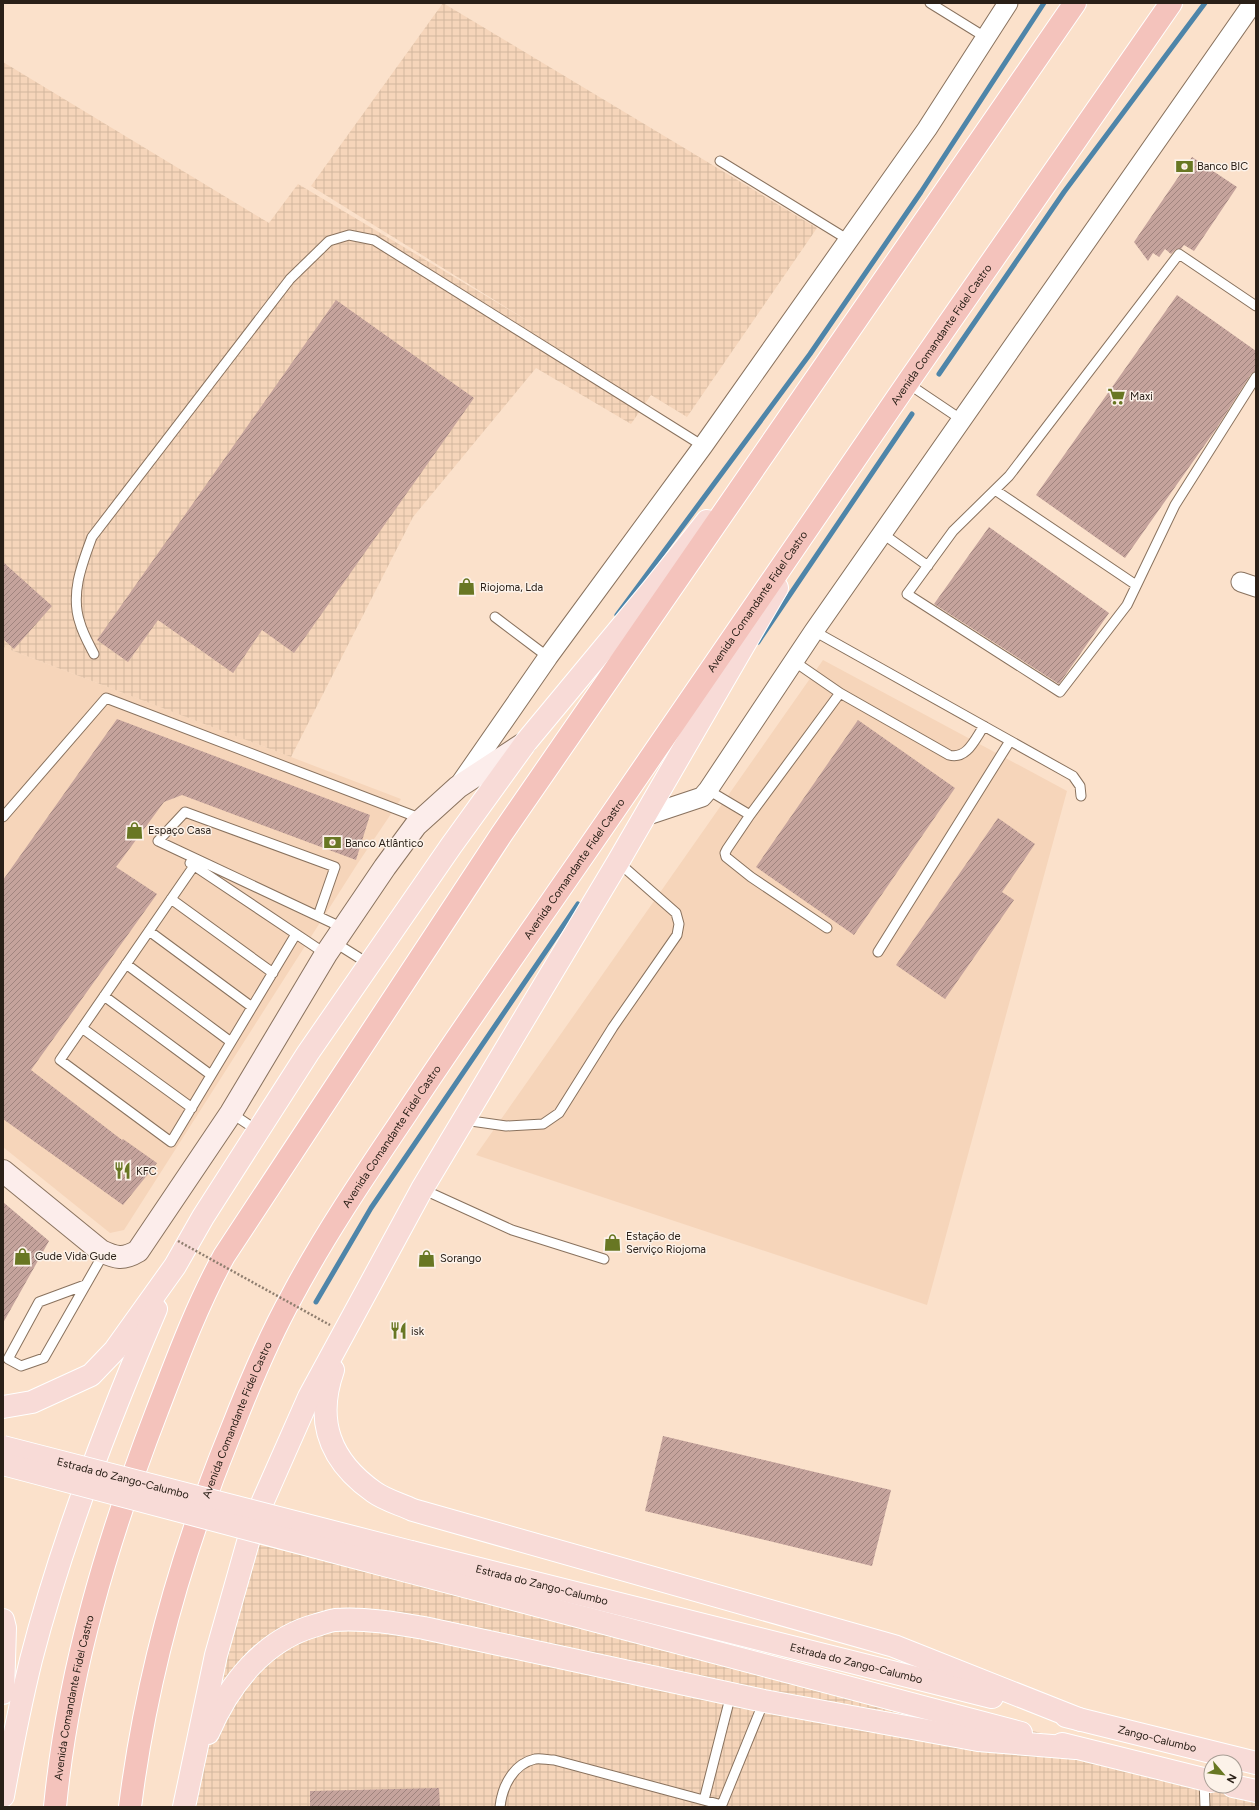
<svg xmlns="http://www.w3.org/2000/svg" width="1259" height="1810" viewBox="0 0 1259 1810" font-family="Figtree,sans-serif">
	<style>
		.built { fill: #f6d5ba }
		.industrial { fill: url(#industrial-grid) }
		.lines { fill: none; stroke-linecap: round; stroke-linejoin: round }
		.stream { stroke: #4e85a9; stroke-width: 5 }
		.building { fill: url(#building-hatch) }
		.lane-casing { stroke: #89725e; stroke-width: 11 }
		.street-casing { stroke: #89725e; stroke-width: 21 }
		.secondary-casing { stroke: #89725e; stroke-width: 24 }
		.primary-casing { stroke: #fff; stroke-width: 24 }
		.highway-casing { stroke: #fff; stroke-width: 24 }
		.lane { stroke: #fff; stroke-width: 9 }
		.street { stroke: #fff; stroke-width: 19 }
		.secondary { stroke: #fcedeb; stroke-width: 22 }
		.primary { stroke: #f8dbd7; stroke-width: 22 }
		.highway { stroke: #f4c3bc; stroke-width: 22 }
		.primary-bridge-casing { stroke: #fff; stroke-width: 24; stroke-linecap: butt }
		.path-bridge { stroke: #8f7e6f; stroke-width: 2.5; stroke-dasharray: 2 2; stroke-linecap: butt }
		.primary-bridge { stroke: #f8dbd7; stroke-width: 22 }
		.labels { text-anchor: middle; stroke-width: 3; stroke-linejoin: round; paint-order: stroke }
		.poi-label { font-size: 11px; fill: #2a2018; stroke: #fcf2e9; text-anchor: start }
		.street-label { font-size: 11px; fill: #2a2018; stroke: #fcf2e9 }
	</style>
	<defs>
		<pattern id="industrial-grid" width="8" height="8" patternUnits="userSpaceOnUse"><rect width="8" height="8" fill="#f6d5ba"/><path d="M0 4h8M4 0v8" fill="none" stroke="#d3b79f"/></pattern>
		<pattern id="building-hatch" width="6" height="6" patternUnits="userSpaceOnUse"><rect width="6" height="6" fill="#c5a39c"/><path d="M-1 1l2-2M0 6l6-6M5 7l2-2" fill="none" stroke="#a0847e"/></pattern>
	</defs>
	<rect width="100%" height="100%" fill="#fbe1cb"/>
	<path class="built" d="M3 647 401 799 358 863 124 1230 110 1233 3 1147Z
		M823 660 1067 791 927 1305 476 1155Z"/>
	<path class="industrial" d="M443 3 817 228 687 417 651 395 631 424 536 368 413 517 291 757 3 647V62L269 223 298 184 533 324 311 186Z
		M248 1542 1211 1774V1786L1256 1785V1807H177Z"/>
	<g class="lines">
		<path class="stream" d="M939 374 1064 192 1205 3
			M617 615 810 354 921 192 1044 3
			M758 642 912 414
			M316 1302 371 1208 578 904"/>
	</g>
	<path class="building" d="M1192 157 1237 187 1194 251 1184 245 1181 249H1176L1171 254 1165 249 1159 257 1153 253 1148 261 1134 242Z
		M1177 295 1256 351V371L1251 374 1216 429 1125 558 1036 495Z
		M336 300 474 398 294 653 262 630 233 673 158 620 128 662 97 640Z
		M989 527 1109 613 1059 684 934 604Z
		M3 562 52 606 14 649 3 639Z
		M117 719 370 815 356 860 182 795 164 802 116 867 157 894 31 1070 122 1140 123 1139 157 1163 123 1205 3 1119V880Z
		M858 720 955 788 854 935 756 867Z
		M998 818 1035 844 1002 892 1014 900 945 999 896 965Z
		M3 1202 49 1241 3 1323Z
		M663 1436 891 1490 872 1566 645 1511Z
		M439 1788 440 1807H310V1791Z"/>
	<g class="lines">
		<defs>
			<path id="lane" d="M930 3 985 37
				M720 161 847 239
				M1256 306 1179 254 1009 476 953 531 907 594 1060 692 1127 605 1175 505 1256 377
				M907 383 962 420
				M995 490 1136 585
				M883 534 928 566
				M495 617 548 657
				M814 631 1073 776 1080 786 1081 796
				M94 654C89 644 83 634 80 623 70 594 82 564 92 537L290 279 329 241 349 235 374 240 703 446
				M840 693 949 755C967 760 975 739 984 726
				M708 790 750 815 727 849 725 853 726 857 751 877 827 928
				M750 815 840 693 795 662
				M3 817 106 698 422 819
				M158 841 185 812 335 867 318 916
				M158 841 343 928
				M198 860 60 1060 171 1142 296 934
				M190 863 326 954
				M171 899 273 973
				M149 931 252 1007
				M334 942 369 964
				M878 952 1010 741
				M126 964 231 1042
				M104 996 211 1075
				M82 1028 192 1108
				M231 1113 258 1131
				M464 1120 506 1126 543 1124 559 1113 613 1027 677 935 679 924 676 913 618 862
				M422 1189 512 1230 604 1259
				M85 1285 39 1302 8 1359 21 1366 44 1358 104 1253
				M1204 1779 1205 1807
				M704 1800 731 1694
				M500 1807C502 1787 513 1764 535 1759 541 1758 548 1760 554 1760L722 1805
				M721 1807 764 1701"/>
			<path id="street" d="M1241 582 1256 587
				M460 784 548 657 703 446 927 129 1008 3
				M645 816 702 797 708 790 814 631 1253 3"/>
			<path id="secondary" d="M3 1171 101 1251C116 1258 123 1260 138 1251L231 1113 326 954 385 867 416 825 458 787 525 743"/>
			<g id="primary">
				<path d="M333 1370C315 1421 330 1461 374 1492 385 1500 400 1504 413 1510L894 1646 1081 1720"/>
				<path d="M3 1407 32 1402 91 1375 115 1350 175 1266 203 1217 308 1053 451 846 526 742 652 590 707 521"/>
				<path id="s1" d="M411 1552 992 1697"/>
				<path d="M407 1571 1021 1733"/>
				<path d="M3 1620 5 1628 3 1693"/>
				<path id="s2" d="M1066 1716 1256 1763"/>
				<path d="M208 1733C229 1684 264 1639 317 1625 323 1623 329 1621 335 1620 365 1618 395 1623 424 1628L764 1701 978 1740 1076 1748"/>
				<path d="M1062 1744 1211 1781"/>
				<path d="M1233 1786 1256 1791"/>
				<path d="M3 1796C11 1751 20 1705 31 1660 62 1540 107 1423 156 1309"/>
				<path d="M184 1807 216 1655 248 1542 263 1501 309 1397 422 1189 618 862 777 588"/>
			</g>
			<g id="highway">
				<path id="s3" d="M55 1807C68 1671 108 1538 157 1411 177 1359 197 1305 224 1256L501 835 1075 3"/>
				<path id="s4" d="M130 1807C146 1678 182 1551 231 1431 249 1385 268 1339 292 1296 325 1234 365 1175 404 1117 478 1005 556 896 631 786 809 524 990 263 1171 3"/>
			</g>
		</defs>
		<use href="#lane" class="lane-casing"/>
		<use href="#street" class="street-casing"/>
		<use href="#secondary" class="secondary-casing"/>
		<use href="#primary" class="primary-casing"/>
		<use href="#highway" class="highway-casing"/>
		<use href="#lane" class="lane"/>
		<use href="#street" class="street"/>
		<use href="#secondary" class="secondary"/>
		<use href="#primary" class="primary"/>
		<use href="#highway" class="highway"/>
		<defs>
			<g id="primary-bridge">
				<path id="s5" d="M3 1447 411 1552"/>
				<path d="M3 1464 407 1571"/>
			</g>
		</defs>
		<use href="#primary-bridge" class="primary-bridge-casing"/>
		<path class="path-bridge" d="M178 1241 330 1325"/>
		<use href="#primary-bridge" class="primary-bridge"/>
	</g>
	<defs>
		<symbol id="bank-bare" viewBox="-9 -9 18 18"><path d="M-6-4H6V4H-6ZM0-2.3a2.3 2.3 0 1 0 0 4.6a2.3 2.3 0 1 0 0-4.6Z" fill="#687723" stroke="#fcf2e9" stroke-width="2.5" paint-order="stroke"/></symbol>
		<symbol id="supermarket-bare" viewBox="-9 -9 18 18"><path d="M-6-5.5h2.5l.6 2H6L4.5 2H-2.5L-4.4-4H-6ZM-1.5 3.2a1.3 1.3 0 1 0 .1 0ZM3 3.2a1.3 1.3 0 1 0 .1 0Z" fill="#687723" stroke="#fcf2e9" stroke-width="2.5" paint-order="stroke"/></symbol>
		<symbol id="shop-bare" viewBox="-9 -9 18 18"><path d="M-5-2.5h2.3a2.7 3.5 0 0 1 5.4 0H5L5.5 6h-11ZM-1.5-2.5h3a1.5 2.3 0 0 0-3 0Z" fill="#687723" stroke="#fcf2e9" stroke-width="2.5" paint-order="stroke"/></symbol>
		<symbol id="restaurant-bare" viewBox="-9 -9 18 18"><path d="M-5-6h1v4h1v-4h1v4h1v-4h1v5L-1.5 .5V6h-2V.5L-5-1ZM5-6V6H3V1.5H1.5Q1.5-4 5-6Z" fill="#687723" stroke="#fcf2e9" stroke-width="2.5" paint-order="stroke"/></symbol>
	</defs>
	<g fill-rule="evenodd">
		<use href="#bank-bare" x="1172" y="154" width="25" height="25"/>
		<use href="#supermarket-bare" x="1104" y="384" width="25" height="25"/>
		<use href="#shop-bare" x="454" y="574" width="25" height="25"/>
		<use href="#shop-bare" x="122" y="818" width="25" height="25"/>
		<use href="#bank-bare" x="320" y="830" width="25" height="25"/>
		<use href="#restaurant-bare" x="110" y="1158" width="25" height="25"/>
		<use href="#shop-bare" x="600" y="1230" width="25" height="25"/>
		<use href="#shop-bare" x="10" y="1244" width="25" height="25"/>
		<use href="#shop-bare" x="414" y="1246" width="25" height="25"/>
		<use href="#restaurant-bare" x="386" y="1318" width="25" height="25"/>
	</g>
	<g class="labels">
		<g class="poi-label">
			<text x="1197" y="170">Banco BIC</text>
			<text x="1130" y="400">Maxi</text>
			<text x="480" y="591">Riojoma, Lda</text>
			<text x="148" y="834">Espaço Casa</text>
			<text x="345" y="847">Banco Atlântico</text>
			<text x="136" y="1175">KFC</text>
			<text x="626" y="1240">Estação de<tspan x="626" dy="13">Serviço Riojoma</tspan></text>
			<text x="35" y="1260">Gude Vida Gude</text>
			<text x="440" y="1262">Sorango</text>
			<text x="411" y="1335">isk</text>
		</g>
		<g class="street-label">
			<text dy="4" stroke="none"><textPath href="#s4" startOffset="1699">Avenida Comandante Fidel Castro</textPath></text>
			<text dy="4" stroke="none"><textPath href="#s4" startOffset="1375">Avenida Comandante Fidel Castro</textPath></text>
			<text dy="4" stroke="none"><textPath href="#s4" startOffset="1051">Avenida Comandante Fidel Castro</textPath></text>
			<text dy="4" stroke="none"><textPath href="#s4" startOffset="727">Avenida Comandante Fidel Castro</textPath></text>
			<text dy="4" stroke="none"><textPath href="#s4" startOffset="403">Avenida Comandante Fidel Castro</textPath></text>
			<text dy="4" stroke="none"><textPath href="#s5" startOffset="124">Estrada do Zango-Calumbo</textPath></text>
			<text dy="4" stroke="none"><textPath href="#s1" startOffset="135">Estrada do Zango-Calumbo</textPath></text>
			<text dy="4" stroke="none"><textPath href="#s1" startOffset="459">Estrada do Zango-Calumbo</textPath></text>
			<text dy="4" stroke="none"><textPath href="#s3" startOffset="111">Avenida Comandante Fidel Castro</textPath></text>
			<text dy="4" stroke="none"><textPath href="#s2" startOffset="94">Zango-Calumbo</textPath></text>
		</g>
	</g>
	<rect width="1259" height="1810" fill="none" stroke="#2a2018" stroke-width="8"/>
	<g transform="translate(1223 1774) rotate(118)"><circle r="19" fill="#fcf2e9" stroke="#a89e95"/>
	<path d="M0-3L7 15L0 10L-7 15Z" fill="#687723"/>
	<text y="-6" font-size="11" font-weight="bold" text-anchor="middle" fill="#2a2018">N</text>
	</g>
</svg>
